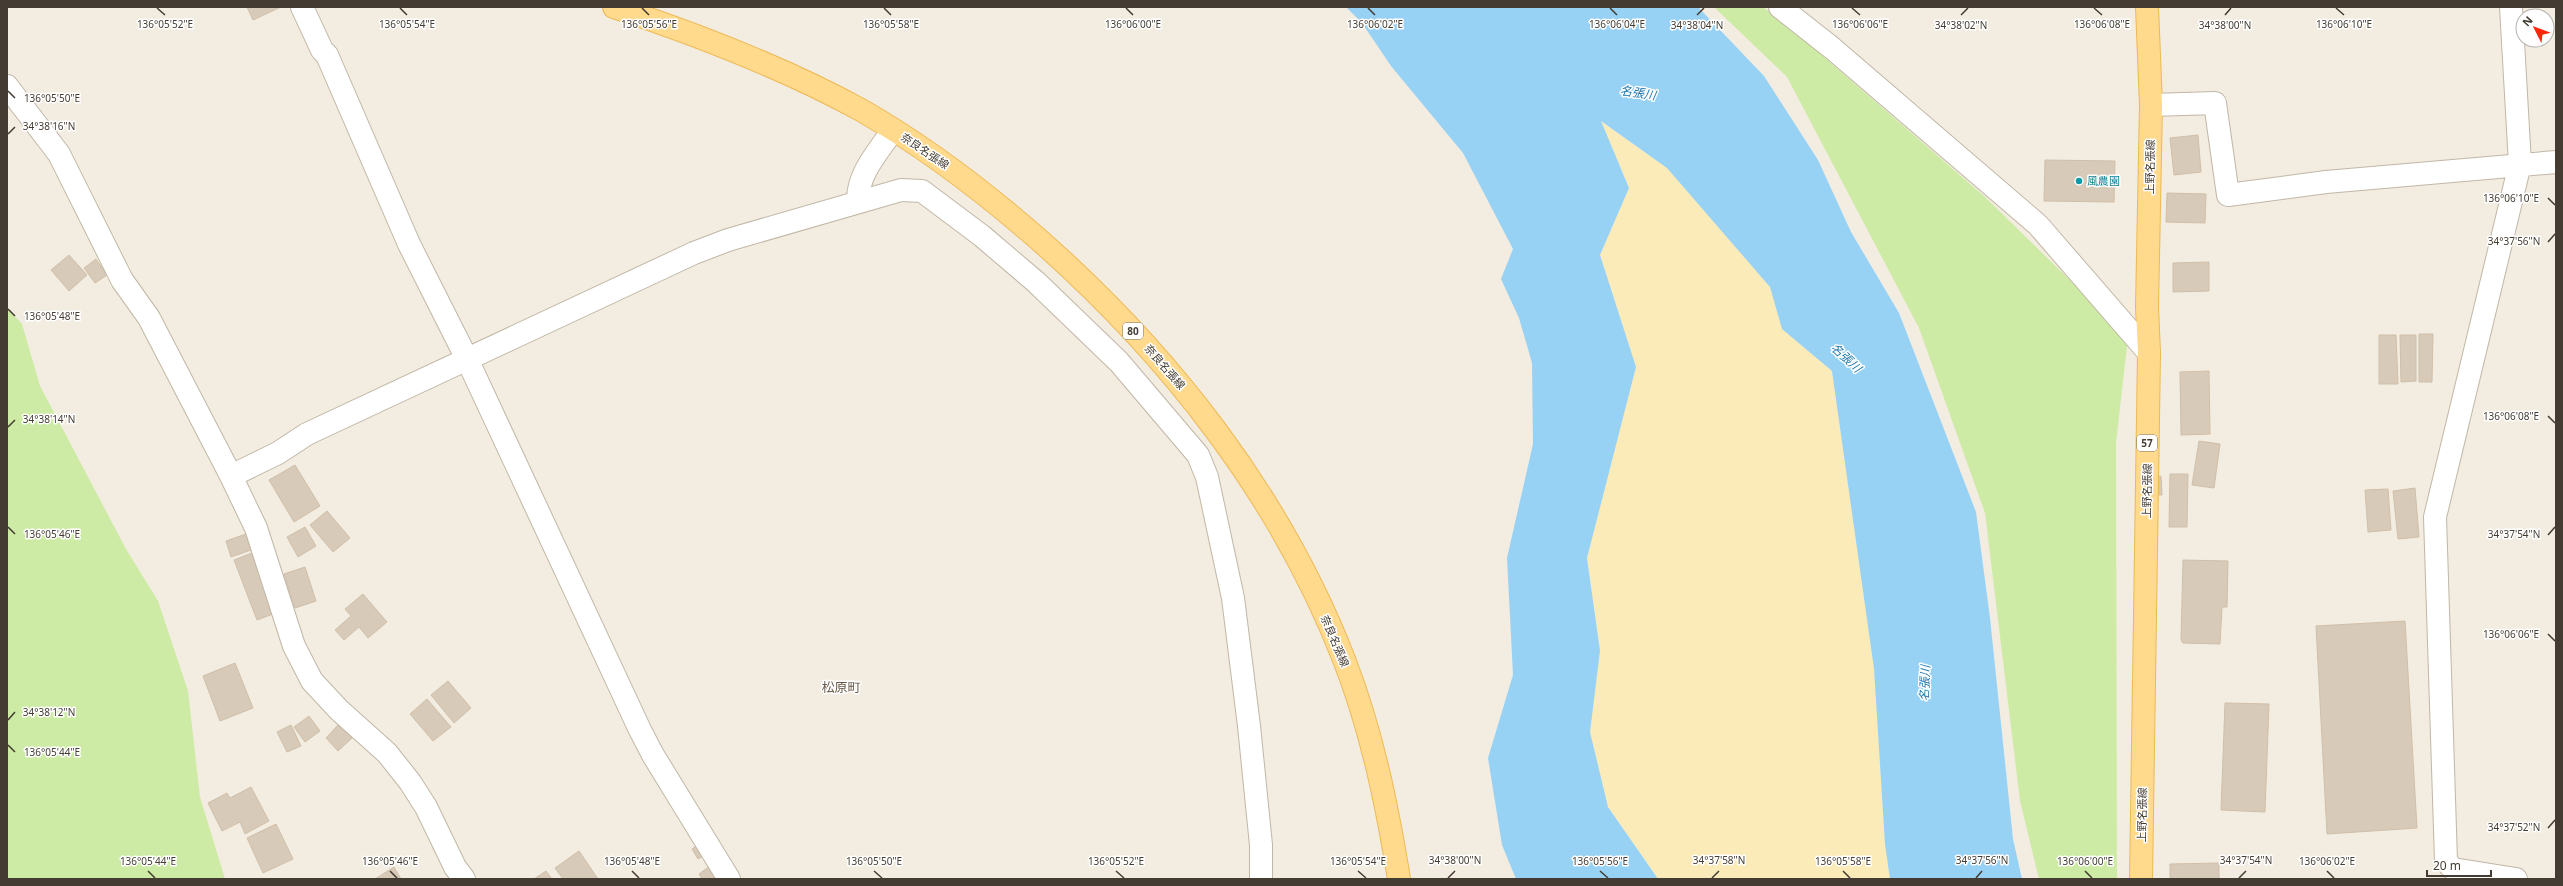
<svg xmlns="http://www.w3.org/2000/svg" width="2563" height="886" viewBox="0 0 2563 886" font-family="'Noto Sans','Noto Sans JP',sans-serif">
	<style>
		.green { fill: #ceeba5 }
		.sand { fill: #fbebb8 }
		.water { fill: #97d2f5 }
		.building { fill: #d8cab9; stroke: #d0bfa8 }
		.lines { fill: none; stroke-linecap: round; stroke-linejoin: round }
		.minor-casing { stroke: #c1b7a6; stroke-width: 24 }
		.major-casing { stroke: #edb955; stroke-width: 24 }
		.minor { stroke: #fff; stroke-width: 22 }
		.major { stroke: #ffda8d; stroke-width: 22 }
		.ticks { fill: none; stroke: #443c32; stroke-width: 1.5 }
		.culture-dot { fill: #0f9aa8; stroke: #fff; stroke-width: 1.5 }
		.labels { text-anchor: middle; stroke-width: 3; stroke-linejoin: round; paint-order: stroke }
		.shield { fill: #fff; stroke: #7c7670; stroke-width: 1 }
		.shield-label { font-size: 10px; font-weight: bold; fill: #443c32 }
		.street-label { font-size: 11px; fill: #443c32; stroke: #fff }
		.culture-label { font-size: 11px; fill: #0d838f; stroke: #fff; text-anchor: start }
		.water-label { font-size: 12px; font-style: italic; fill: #2379af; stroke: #fff }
		.quarter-label { font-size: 13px; fill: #675948; stroke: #fff }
		.ticks-label { font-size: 10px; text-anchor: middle; fill: #443c32; stroke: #fff; stroke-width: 3; stroke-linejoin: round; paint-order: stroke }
	</style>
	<rect width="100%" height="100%" fill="#f2ece1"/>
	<path class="green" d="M1714 7H1763L1794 31 1985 197 2128 337 2116 443 2117 879H2039L2020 801 1985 513 1919 328 1787 77Z
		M7 308 22 324 40 386 126 549 158 601 188 691 200 797 225 879H7Z"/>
	<path class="sand" d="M1600 121 1667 168 1770 287 1782 329 1832 371 1874 669 1885 844 1890 879H1658L1608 807 1590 732 1600 651 1587 558 1636 367 1600 255 1629 188Z"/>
	<path class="water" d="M1346 7H1698L1764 76 1818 160 1851 232 1899 313 1976 512 1990 618 2013 839 2022 879H1890L1885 844 1874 669 1832 371 1782 329 1770 287 1667 168 1601 121 1629 188 1600 255 1636 367 1587 558 1600 651 1590 732 1608 807 1658 879H1516L1502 845 1488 758 1513 675 1507 558 1533 444 1532 363 1519 318 1501 279 1513 249 1463 153 1391 66 1362 23Z"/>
	<path class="building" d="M247 7H281L253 20Z
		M2198 135 2201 172 2174 175 2170 138Z
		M2045 160 2115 161 2114 202 2044 201Z
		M2167 193 2206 194 2205 223 2166 222Z
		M69 255 87 275 69 291 51 270Z
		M96 259 107 275 95 283 84 268Z
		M2209 262V291L2173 292V263Z
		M2419 334H2433L2432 382H2419Z
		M2379 335H2396L2398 384H2379Z
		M2400 335H2416V381L2401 382Z
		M2209 371 2210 434 2181 435 2180 372Z
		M2199 441 2220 444 2214 488 2192 485Z
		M295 465 320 506 294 522 269 480Z
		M2170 474H2188L2187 527H2169Z
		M2161 476 2162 495H2157V477Z
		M2415 488 2419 537 2398 539 2393 491Z
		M2388 489 2391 530 2368 532 2365 490Z
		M327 511 350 538 333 552 310 525Z
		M305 527 316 546 298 557 287 537Z
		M246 534 251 550 231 557 226 541Z
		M252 553 273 614 257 620 234 560Z
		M2183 560 2228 561 2227 607H2222L2220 644 2183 643 2181 640Z
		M305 567 316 601 295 608 284 574Z
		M363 594 387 622 368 638 359 627 344 640 335 630 351 616 345 609Z
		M2405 621 2417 828 2327 834 2316 626Z
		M235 663 253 708 220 721 203 676Z
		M448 681 471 708 454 723 431 695Z
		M427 699 451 727 433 741 410 714Z
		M2225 703 2269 704 2265 812 2221 810Z
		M309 716 320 731 305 742 294 727Z
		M340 723 353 737 338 751 326 738Z
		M291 725 301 746 287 752 277 732Z
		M251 787 269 821 245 834 240 822 222 831 208 803 227 793 230 798Z
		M276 824 293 859 263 873 247 838Z
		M704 841 710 852 698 859 692 849Z
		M579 851 598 879H563L555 868Z
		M714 863 722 874 715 879H702L699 874Z
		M2219 863V879H2170V864Z
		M394 867 401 879H375Z
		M546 871 552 879H534Z"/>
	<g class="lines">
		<defs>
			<path id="minor" d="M302 7 322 50 327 55 409 244 467 359 640 730 653 755 729 879
				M1780 7 1832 48 2038 225 2149 353
				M2511 7 2520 164 2435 517 2446 861 2453 869 2516 879
				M7 86 59 154 122 280 149 318 231 476 256 528 294 646 312 681 339 710 387 753 410 782 426 807 455 867 464 879
				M2151 105 2215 103 2228 195 2326 182 2556 162
				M858 202C857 174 878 152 893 130
				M231 476 278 453 307 434 694 253 728 240 901 190 922 191 982 236 1036 282 1119 362 1198 455 1207 477 1233 598 1249 726 1261 845V879"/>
			<path id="major" d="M614 7C699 35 782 67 861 110 924 146 982 190 1037 238 1169 354 1281 496 1345 662 1372 732 1387 805 1399 879
				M2141 879 2149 353 2147 307 2151 105 2147 7"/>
		</defs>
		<use href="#minor" class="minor-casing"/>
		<use href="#major" class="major-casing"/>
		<use href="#minor" class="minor"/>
		<use href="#major" class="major"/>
	</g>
	<path class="ticks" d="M157 8 165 15M400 8 407 15M642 8 649 15M884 8 891 15M1126 8 1133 15M1368 8 1375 15M1610 8 1617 15M1852 8 1860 15M2094 8 2102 15M2336 8 2344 15M1697 15 1704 8M1961 15 1968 8M2225 15 2231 8M8 91 15 98M8 134 15 127M2548 198 2555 205M2548 242 2555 234M8 309 15 316M2548 416 2555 423M8 427 15 420M8 527 15 534M2548 535 2555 527M2548 634 2555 641M8 720 15 712M8 745 15 752M2548 828 2555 820M148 871 155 878M390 871 397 878M632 871 639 878M874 871 882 878M1116 871 1124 878M1358 871 1366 878M1600 871 1608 878M1843 871 1850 878M2085 871 2092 878M2327 871 2334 878M1448 878 1455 871M1712 878 1719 871M1976 878 1982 871M2239 878 2246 871"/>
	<circle class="culture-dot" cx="2079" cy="181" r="4"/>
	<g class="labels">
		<g class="shield">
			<rect x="1123" y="323" width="20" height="16" rx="3"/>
			<rect x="2137" y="435" width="20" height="16" rx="3"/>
		</g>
		<g class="shield-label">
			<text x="1133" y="335">80</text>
			<text x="2147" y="447">57</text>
		</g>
		<g class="street-label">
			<text transform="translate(925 151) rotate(34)" y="4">奈良名張線</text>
			<text transform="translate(2150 167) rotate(-89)" y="4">上野名張線</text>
			<text transform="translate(1165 367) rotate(49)" y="4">奈良名張線</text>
			<text transform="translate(2147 491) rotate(-89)" y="4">上野名張線</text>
			<text transform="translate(1335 641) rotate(67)" y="4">奈良名張線</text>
			<text transform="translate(2142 815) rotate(-89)" y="4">上野名張線</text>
		</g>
		<g class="culture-label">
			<text x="2087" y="185">風農園</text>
		</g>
		<g class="water-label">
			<text transform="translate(1638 93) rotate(9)" y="4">名張川</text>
			<text transform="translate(1846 358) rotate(43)" y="4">名張川</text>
			<text transform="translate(1925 683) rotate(-88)" y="4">名張川</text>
		</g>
		<g class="quarter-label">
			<text x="841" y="692">松原町</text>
		</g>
	</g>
	<g class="ticks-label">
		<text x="2344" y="28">136°06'10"E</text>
		<text x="165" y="28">136°05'52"E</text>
		<text x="407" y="28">136°05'54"E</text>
		<text x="649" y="28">136°05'56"E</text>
		<text x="891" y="28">136°05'58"E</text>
		<text x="1133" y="28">136°06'00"E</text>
		<text x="1375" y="28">136°06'02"E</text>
		<text x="1617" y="28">136°06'04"E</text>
		<text x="1860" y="28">136°06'06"E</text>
		<text x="2102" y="28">136°06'08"E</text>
		<text x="1697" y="29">34°38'04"N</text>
		<text x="1961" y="29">34°38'02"N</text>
		<text x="2225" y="29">34°38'00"N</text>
		<text x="52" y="102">136°05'50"E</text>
		<text x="49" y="130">34°38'16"N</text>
		<text x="2511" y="202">136°06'10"E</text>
		<text x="2514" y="245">34°37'56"N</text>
		<text x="52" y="320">136°05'48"E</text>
		<text x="2511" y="420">136°06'08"E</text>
		<text x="49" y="423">34°38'14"N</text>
		<text x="52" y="538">136°05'46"E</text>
		<text x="2514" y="538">34°37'54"N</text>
		<text x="2511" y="638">136°06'06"E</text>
		<text x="49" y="716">34°38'12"N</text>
		<text x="52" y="756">136°05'44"E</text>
		<text x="2514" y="831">34°37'52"N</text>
		<text x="1455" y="864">34°38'00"N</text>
		<text x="1719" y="864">34°37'58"N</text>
		<text x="1982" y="864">34°37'56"N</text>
		<text x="2246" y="864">34°37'54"N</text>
		<text x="148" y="865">136°05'44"E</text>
		<text x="390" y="865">136°05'46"E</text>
		<text x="632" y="865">136°05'48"E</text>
		<text x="874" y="865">136°05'50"E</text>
		<text x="1116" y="865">136°05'52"E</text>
		<text x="1358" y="865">136°05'54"E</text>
		<text x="1600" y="865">136°05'56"E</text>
		<text x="1843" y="865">136°05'58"E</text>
		<text x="2085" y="865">136°06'00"E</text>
		<text x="2327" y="865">136°06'02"E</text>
	</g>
	<rect width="2563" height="886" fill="none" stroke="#443c32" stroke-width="16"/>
	<g transform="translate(2535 28) rotate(312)"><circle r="19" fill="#ffffff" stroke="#b4b1ad"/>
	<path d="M0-3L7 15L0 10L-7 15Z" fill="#ff270b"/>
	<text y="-6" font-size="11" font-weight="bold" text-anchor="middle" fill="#443c32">N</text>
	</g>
	<path d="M2427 870v6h64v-6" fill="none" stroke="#443c32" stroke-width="2"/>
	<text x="2433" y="870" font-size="12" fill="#443c32" stroke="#ffffff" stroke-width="3" paint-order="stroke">20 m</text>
</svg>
